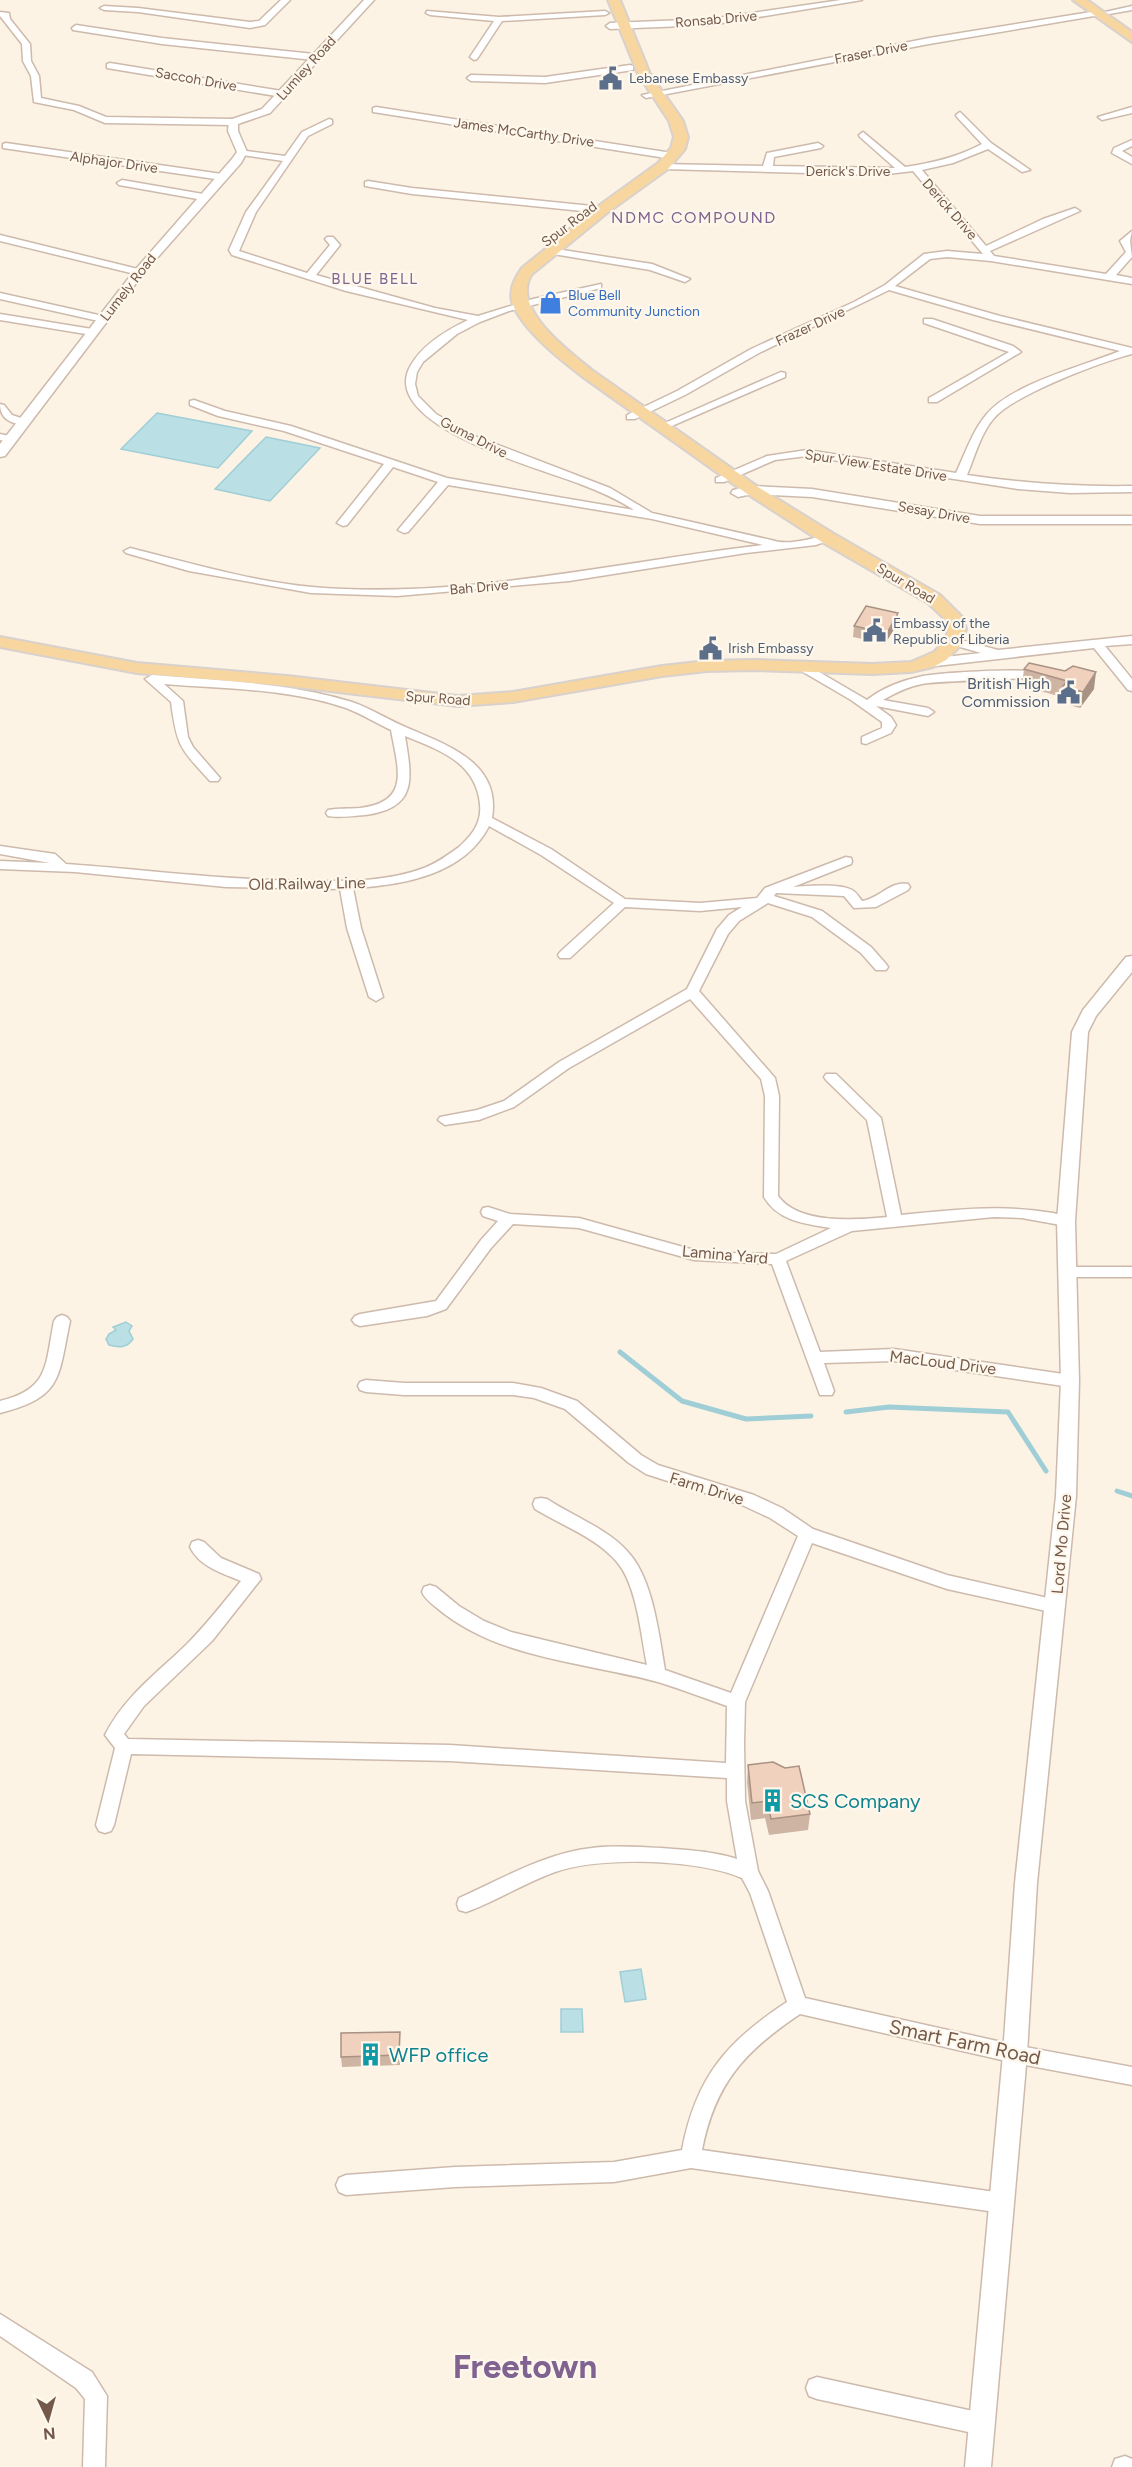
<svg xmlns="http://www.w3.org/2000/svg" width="1132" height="2467" viewBox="0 0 1132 2467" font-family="Figtree,sans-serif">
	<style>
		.water { fill: #badfe5; stroke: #a0ced6; stroke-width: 1.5 }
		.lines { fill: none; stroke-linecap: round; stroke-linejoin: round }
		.stream { stroke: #a0ced6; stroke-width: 5 }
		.minor-casing { stroke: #cdbaac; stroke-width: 3 }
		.tertiary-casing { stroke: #cdbaac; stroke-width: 3 }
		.primary-casing { stroke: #d8d1cd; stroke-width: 4 }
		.minor { fill: #fff; fill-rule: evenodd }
		.tertiary { fill: #fff; fill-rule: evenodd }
		.primary { fill: #f8d69f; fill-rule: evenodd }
		.wall { fill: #ceb4a3 }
		.shaded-wall { fill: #a89284 }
		.building { fill: #f0d1bd; stroke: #a89284; stroke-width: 1.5 }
		.labels { text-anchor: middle; stroke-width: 4.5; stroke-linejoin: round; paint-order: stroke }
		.far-street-label { font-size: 14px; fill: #74594b; stroke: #fef7eb }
		.far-service-label { font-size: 14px; fill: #4e5e75; stroke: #fef7eb; text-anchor: start }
		.far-shop-label { font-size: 14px; fill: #366cbe; stroke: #fef7eb; text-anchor: start }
		.far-neighbourhood-label { font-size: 15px; letter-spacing: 1.5px; fill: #806390; stroke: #fef7eb }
		.far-quarter-label { font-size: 16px; letter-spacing: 1.5px; fill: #806390; stroke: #fef7eb }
		.service-label { font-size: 16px; fill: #4e5e75; stroke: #fef7eb; text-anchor: end }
		.street-label { font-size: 16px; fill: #74594b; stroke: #fef7eb }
		.near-culture-label { font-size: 20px; fill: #0d838f; stroke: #fef7eb; text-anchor: start }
		.near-street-label { font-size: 20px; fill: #74594b; stroke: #fef7eb }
		.near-town-label { font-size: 33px; font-weight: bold; fill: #806390; stroke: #fef7eb }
	</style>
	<rect width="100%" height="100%" fill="#fcf3e5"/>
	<path class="water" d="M157 413 252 431 218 468 121 449Z
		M266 437 320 448 270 501 215 489Z
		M126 1322 132 1326 129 1331 133 1339C127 1348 119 1348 109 1345L106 1339 109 1334 116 1330 113 1327Z
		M641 1969 646 1999 625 2002 620 1972Z
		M561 2009H582L583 2032H561Z"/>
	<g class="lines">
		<path class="stream" d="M620 1352 682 1401 746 1419 811 1416
			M846 1412 889 1407 1008 1412 1046 1471
			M1117 1491 1132 1496"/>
		<defs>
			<path id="minor" d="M281 0H290L265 25 250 28 138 12 104 10 100 8 104 6 138 8 250 22 259 21Z
				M841 0H862L710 25 610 29 606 26 610 23 710 19Z
				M1132 6V10L1109 14 1105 12Z
				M427 11 499 17 605 11 609 13 605 15 502 21 477 59 474 60 470 57 494 21 430 15 426 13Z
				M1097 11H1100V15L929 44 646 98 642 95 929 38Z
				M0 12 9 13 10 19 30 44 31 61 39 76 41 98 79 106 106 117 233 119 237 122 233 125 105 123 74 110 34 102 31 76 23 61 22 44 0 16Z
				M76 25 162 38 314 54 318 57 314 60 162 44 73 30 72 28Z
				M110 63 282 91 286 94 282 97 107 68V64Z
				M630 65 633 66V70L545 83 471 81 467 78 471 75 545 77Z
				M376 107 672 153 677 156 672 159 373 112V108Z
				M1132 107V113L1102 120 1098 117Z
				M960 112 991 143 1030 170 1022 172 988 149 953 163 922 170 986 246 1043 219 1075 208 1080 211 990 251 994 256 1106 274 1126 252 1120 241 1132 231 1130 241 1132 257 1116 275 1132 278V284L991 261 947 257 930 259 895 286 1000 316 1132 348V354C1101 362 1016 394 995 417 981 432 975 456 967 475 1022 483 1076 487 1132 486V492L1070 493 1018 489 807 456 775 460 724 482H716V478L767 456 807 450 956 473C965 454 972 432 986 415 1011 384 1083 366 1120 351L993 320 889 290 759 353 685 395 635 419H627V415L677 391 751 349 854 302 885 285 924 254 947 251 983 254 913 171 879 175 663 169 660 168V164L763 166 767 153 818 143 823 146 821 148 774 157 773 166 895 168 860 137 859 135 863 132 905 167C932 163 958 157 982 144L957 117 956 115Z
				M329 119 332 120V124L308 136 256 212 239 251 307 273 330 245 325 239 327 237H333L340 245 316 275 435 308 478 316 533 299 601 284V288L509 311 480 322 457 334 423 362 417 372 415 384 418 396 436 414 472 435 610 488 652 513 771 540C787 546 810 539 828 535L834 538 816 545 746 553 569 581 397 596 311 593 189 571 126 553 124 551 130 548C190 563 250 581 312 587 463 600 615 562 763 545L652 519 448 485 408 532 404 533 398 530 438 482 393 467 347 525 343 526 337 523 384 464 284 431 218 416 190 405V401L194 400 225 411 291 426 447 478 634 510C617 499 599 491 580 484 543 469 375 425 411 365 423 344 447 330 468 320L346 291 232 255 229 250 246 212 283 161 242 155 239 154V150L285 156 302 132Z
				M1132 140V146L1122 151 1132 157V164L1112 153 1114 148Z
				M6 143 222 174 227 177 222 180 3 148V144Z
				M122 180 203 194 208 197 203 200 119 185 117 183Z
				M368 181 412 188 602 207 607 210 602 213 412 194 365 186V182Z
				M0 235 142 270 144 272 139 275 0 241Z
				M550 248 652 264 690 279 685 282 650 270 547 253V249Z
				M0 293 103 316 108 319 103 322 0 299Z
				M0 314 92 329 97 332 92 335 0 320Z
				M924 319H932L1013 346 1021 352 937 402H929V398L1009 352 924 323Z
				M781 372 785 373V377L667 428H659L658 426Z
				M0 404 4 405 12 415 27 420V424C12 425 0 419 0 404Z
				M0 434 14 437 15 439 10 442 0 440Z
				M1132 636V644L1105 646 1132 679V691L1128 690 1094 648 927 667 921 663 927 659 981 653 950 644V640L954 638 998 650Z
				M802 662 867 700C882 688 903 680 923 676 941 673 1037 666 1048 675 1042 680 941 680 922 684 907 687 895 693 883 700L928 708 934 712 928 716 876 706 891 717 896 725 891 733 866 744 862 743V737L882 728V722L851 700 798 669V663Z
				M152 675C218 681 288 682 352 702 372 709 390 721 410 729 450 746 501 764 492 818L551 849 625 899 700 903 757 898 765 888 846 857 851 858 852 861 851 864 793 887C808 886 838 883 852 890 856 892 859 897 862 901 878 899 892 880 908 884L910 887 908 890 876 907 854 908 844 896 776 893 774 896 822 911 871 947 886 964 888 967 886 970H876L861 953 812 917 768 903 739 921 728 934 699 991 775 1078 779 1096 778 1196C799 1225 856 1220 887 1217L867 1120 826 1080 824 1077 826 1074H836L881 1118 901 1215C954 1210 1001 1204 1053 1213 1060 1215 1069 1214 1073 1221L1066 1226 1022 1218 994 1217 852 1231 786 1261 820 1352 894 1349 1070 1375 1076 1377 1078 1381 1076 1385 1070 1387 894 1361 824 1363 834 1391 832 1395H820L772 1264 694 1260 579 1228 513 1224 491 1248 446 1309 427 1316 360 1326 355 1324 352 1320 355 1316 360 1314 436 1301 481 1240 498 1221 483 1216 481 1212 483 1208 488 1207 510 1214 579 1218 694 1250 730 1253 776 1254 831 1228C805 1224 778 1221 764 1197L765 1096 761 1079 690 999 569 1068 514 1107 479 1120 445 1125 438 1120 440 1117 477 1110 504 1101 559 1062 687 989 717 929 729 915 742 907 700 911 625 907 570 958H560L558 955 560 952 614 903 541 855 489 826C464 875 403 885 353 888L361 928 383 997 376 1001 369 997 347 928 340 889 226 887 75 872 0 869V861L50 863 0 854V846L55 854 66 864C150 870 232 881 316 881 352 881 390 881 424 868 437 863 448 855 459 847 472 835 482 823 480 804 476 762 439 750 405 736 412 779 418 808 365 815 353 816 339 818 328 816L326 813 328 810C338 808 349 809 360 808 411 802 398 769 391 730 376 723 362 714 346 708 288 688 224 689 164 684L183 701 188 737 193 747 220 778 218 781H210C180 748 177 747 171 702L145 679Z
				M1067 1267H1132V1277H1067L1062 1276 1059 1272 1062 1268Z
				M62 1315 67 1317 70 1321C58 1378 63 1397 0 1413V1401C50 1389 45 1365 54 1321L57 1317Z
				M366 1380 404 1383H513L541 1388 577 1401 641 1455 658 1465 754 1495 782 1508 813 1529 947 1575 1061 1601 1064 1606 1061 1611 1055 1613 947 1589 812 1543 745 1702 744 1742 745 1801 758 1871 768 1891 805 1998 1015 2045 1132 2067V2085L1015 2063 800 2014C745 2051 715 2083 702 2150L1002 2193 1009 2196 1012 2203 1009 2210 1002 2213 691 2168 614 2182 455 2187 346 2195 339 2192 336 2185 339 2178 346 2175 455 2167 614 2162 682 2150C696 2077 727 2041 787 2002L750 1893 742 1878C698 1859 601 1856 555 1872 524 1883 497 1901 466 1912L459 1910 457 1904 459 1898C502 1879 545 1853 592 1848 615 1845 638 1847 661 1848 687 1850 712 1851 737 1859L727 1801V1778L450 1761 131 1754 114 1825 111 1831 105 1833 99 1831 96 1825 115 1748 105 1735C124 1697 156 1674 186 1645 206 1625 223 1603 241 1581 222 1573 200 1567 190 1547L192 1542 198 1540 204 1542 221 1558 259 1574 261 1579 212 1641 144 1706 124 1734 128 1739 450 1745 726 1763 727 1706C704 1698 681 1689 658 1682 585 1662 497 1659 437 1608 431 1603 425 1599 422 1592L424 1587 430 1585 436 1587 459 1606 484 1621 511 1632 647 1665C641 1636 637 1585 617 1562 597 1538 561 1525 535 1509L533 1504 535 1499 541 1498 547 1499C573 1516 608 1529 628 1552 653 1579 659 1635 665 1670L731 1693 798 1536 770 1518 742 1505 646 1474 629 1463 565 1409 534 1398 513 1395H404L366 1392 360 1390 358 1386 360 1382Z
				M0 2314 92 2372 107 2396 105 2467H83L85 2399 76 2388 0 2336Z
				M817 2377 982 2413 990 2416 993 2424 990 2432 982 2435 817 2399 809 2396 806 2388 809 2380Z
				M1125 2456 1132 2459V2467H1112L1115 2459Z"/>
			<path id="tertiary" d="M364 0H374L270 113 238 124V131L247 152 241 163 143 274 5 456 0 457V444L135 270 232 159 237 152 228 131 229 120 262 109Z
				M752 486 812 489 980 516H1132V524H980L812 497 752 494 738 497 731 493 733 490Z
				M1132 956V972L1096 1016 1088 1032 1075 1221 1079 1381 1076 1496 1037 1883 1027 2054 991 2467H965L1003 2054 1015 1883 1056 1496 1061 1381 1057 1221 1072 1032 1083 1010 1126 957Z"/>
			<path id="primary" d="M608 0H620L650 74 683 121 688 137 685 149 668 169 607 213 532 274C509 308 570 352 593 371L758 487 834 534 940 595 963 618 966 629 960 646 946 660 933 667 911 672 872 674 753 670 707 671 662 676 513 702 458 706 287 686 137 673 0 647V637L137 663 287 676 458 696 513 692 662 666 707 661 753 660 872 664 911 662 934 652 946 640 948 629 946 620 928 603 822 542 746 493 583 377C561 360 526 333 514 307 507 293 514 279 522 268L597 207 658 163 671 148 674 137 669 121 638 74Z
				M1073 0H1087L1132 32V42Z"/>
		</defs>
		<use href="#minor" class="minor-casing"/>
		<use href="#tertiary" class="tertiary-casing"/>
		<use href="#primary" class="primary-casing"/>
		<use href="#minor" class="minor"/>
		<use href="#tertiary" class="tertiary"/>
		<use href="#primary" class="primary"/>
	</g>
	<path class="wall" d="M897 624 885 644 853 637 854 626Z
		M1024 669 1094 689 1080 708 1061 703 1062 697 1022 686Z
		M748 1765 810 1814 808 1830 769 1835 765 1818 751 1820 747 1782Z
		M400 2032V2065L342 2067 341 2057Z"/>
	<path class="shaded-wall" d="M898 613 897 624 885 644 887 633Z
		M1096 672 1094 689 1080 708 1083 692Z
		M400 2032V2065L399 2055Z"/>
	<path class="building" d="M866 606 898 613 887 633 854 626Z
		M1029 663 1065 671 1073 666 1096 672 1083 692 1063 686 1067 681 1024 669Z
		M773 1762 785 1768 799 1766 810 1814 771 1819 767 1801 752 1803 748 1765Z
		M400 2032 399 2055 341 2057V2033Z"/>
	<defs>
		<symbol id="civic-bare" viewBox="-9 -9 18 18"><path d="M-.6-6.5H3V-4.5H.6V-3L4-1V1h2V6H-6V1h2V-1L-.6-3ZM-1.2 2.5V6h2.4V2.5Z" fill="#5c6f8a" stroke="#fef7eb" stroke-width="2.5" paint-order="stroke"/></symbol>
		<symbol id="shop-bare" viewBox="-9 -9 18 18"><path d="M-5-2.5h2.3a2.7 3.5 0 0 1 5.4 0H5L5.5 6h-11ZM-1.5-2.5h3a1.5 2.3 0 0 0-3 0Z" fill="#3f7fe0" stroke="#fef7eb" stroke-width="2.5" paint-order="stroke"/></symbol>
		<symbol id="building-bare" viewBox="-9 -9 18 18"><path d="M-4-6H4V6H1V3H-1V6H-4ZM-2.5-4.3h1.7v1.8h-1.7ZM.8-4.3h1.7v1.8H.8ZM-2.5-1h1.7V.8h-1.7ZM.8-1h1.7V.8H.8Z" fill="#0f9aa8" stroke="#fef7eb" stroke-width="2.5" paint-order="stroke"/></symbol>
	</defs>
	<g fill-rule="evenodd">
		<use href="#civic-bare" x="594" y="62" width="33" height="33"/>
		<use href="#shop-bare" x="534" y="286" width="33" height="33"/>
		<use href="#civic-bare" x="858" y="614" width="33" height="33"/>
		<use href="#civic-bare" x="694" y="632" width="33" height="33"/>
		<use href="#civic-bare" x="1052" y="676" width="33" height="33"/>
		<use href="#building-bare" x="756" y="1784" width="33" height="33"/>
		<use href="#building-bare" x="354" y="2038" width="33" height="33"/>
	</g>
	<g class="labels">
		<g class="far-street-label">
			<text transform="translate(716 19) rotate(-5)" y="5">Ronsab Drive</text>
			<text transform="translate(871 52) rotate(-11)" y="5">Fraser Drive</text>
			<text transform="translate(306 68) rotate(-48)" y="5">Lumley Road</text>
			<text transform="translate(196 79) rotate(10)" y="5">Saccoh Drive</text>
			<text transform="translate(524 132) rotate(8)" y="5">James McCarthy Drive</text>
			<text transform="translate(114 162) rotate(8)" y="5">Alphajor Drive</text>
			<text x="848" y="176">Derick's Drive</text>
			<text transform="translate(950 209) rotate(49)" y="5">Derick Drive</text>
			<text transform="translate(569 224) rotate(-37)" y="5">Spur Road</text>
			<text transform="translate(128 287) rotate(-52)" y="5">Lumely Road</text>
			<text transform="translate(810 326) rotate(-25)" y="5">Frazer Drive</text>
			<text transform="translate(474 437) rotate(27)" y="5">Guma Drive</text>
			<text transform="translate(876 465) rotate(9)" y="5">Spur View Estate Drive</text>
			<text transform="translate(934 512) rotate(10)" y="5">Sesay Drive</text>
			<text transform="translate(906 583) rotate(31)" y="5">Spur Road</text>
			<text transform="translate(479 587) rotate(-5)" y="5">Bah Drive</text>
			<text transform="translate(438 698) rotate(4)" y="5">Spur Road</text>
		</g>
		<g class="far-service-label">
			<text x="629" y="83">Lebanese Embassy</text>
			<text x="893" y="628">Embassy of the<tspan x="893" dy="16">Republic of Liberia</tspan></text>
			<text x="728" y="653">Irish Embassy</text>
		</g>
		<g class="far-shop-label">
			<text x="568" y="300">Blue Bell<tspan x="568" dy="16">Community Junction</tspan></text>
		</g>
		<g class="far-neighbourhood-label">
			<text x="375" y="284">BLUE BELL</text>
		</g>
		<g class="far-quarter-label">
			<text x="694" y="223">NDMC COMPOUND</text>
		</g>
		<g class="service-label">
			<text x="1050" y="689">British High<tspan x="1050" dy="18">Commission</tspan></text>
		</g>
		<g class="street-label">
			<text transform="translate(307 883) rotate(-1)" y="6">Old Railway Line</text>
			<text transform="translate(725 1254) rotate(5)" y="6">Lamina Yard</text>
			<text transform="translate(943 1362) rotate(7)" y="6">MacLoud Drive</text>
			<text transform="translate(707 1488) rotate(17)" y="6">Farm Drive</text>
			<text transform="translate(1061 1544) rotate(-85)" y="6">Lord Mo Drive</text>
		</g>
		<g class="near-culture-label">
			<text x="790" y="1808">SCS Company</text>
			<text x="389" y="2062">WFP office</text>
		</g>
		<g class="near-street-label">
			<text transform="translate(965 2042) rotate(12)" y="7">Smart Farm Road</text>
		</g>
		<g class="near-town-label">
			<text x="525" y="2378">Freetown</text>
		</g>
	</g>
	<g transform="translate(48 2419) rotate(175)" stroke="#fef7eb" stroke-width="4.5" paint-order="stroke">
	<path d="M0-4.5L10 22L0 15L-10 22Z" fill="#74594b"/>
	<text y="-9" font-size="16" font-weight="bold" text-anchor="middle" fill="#74594b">N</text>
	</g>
</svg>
